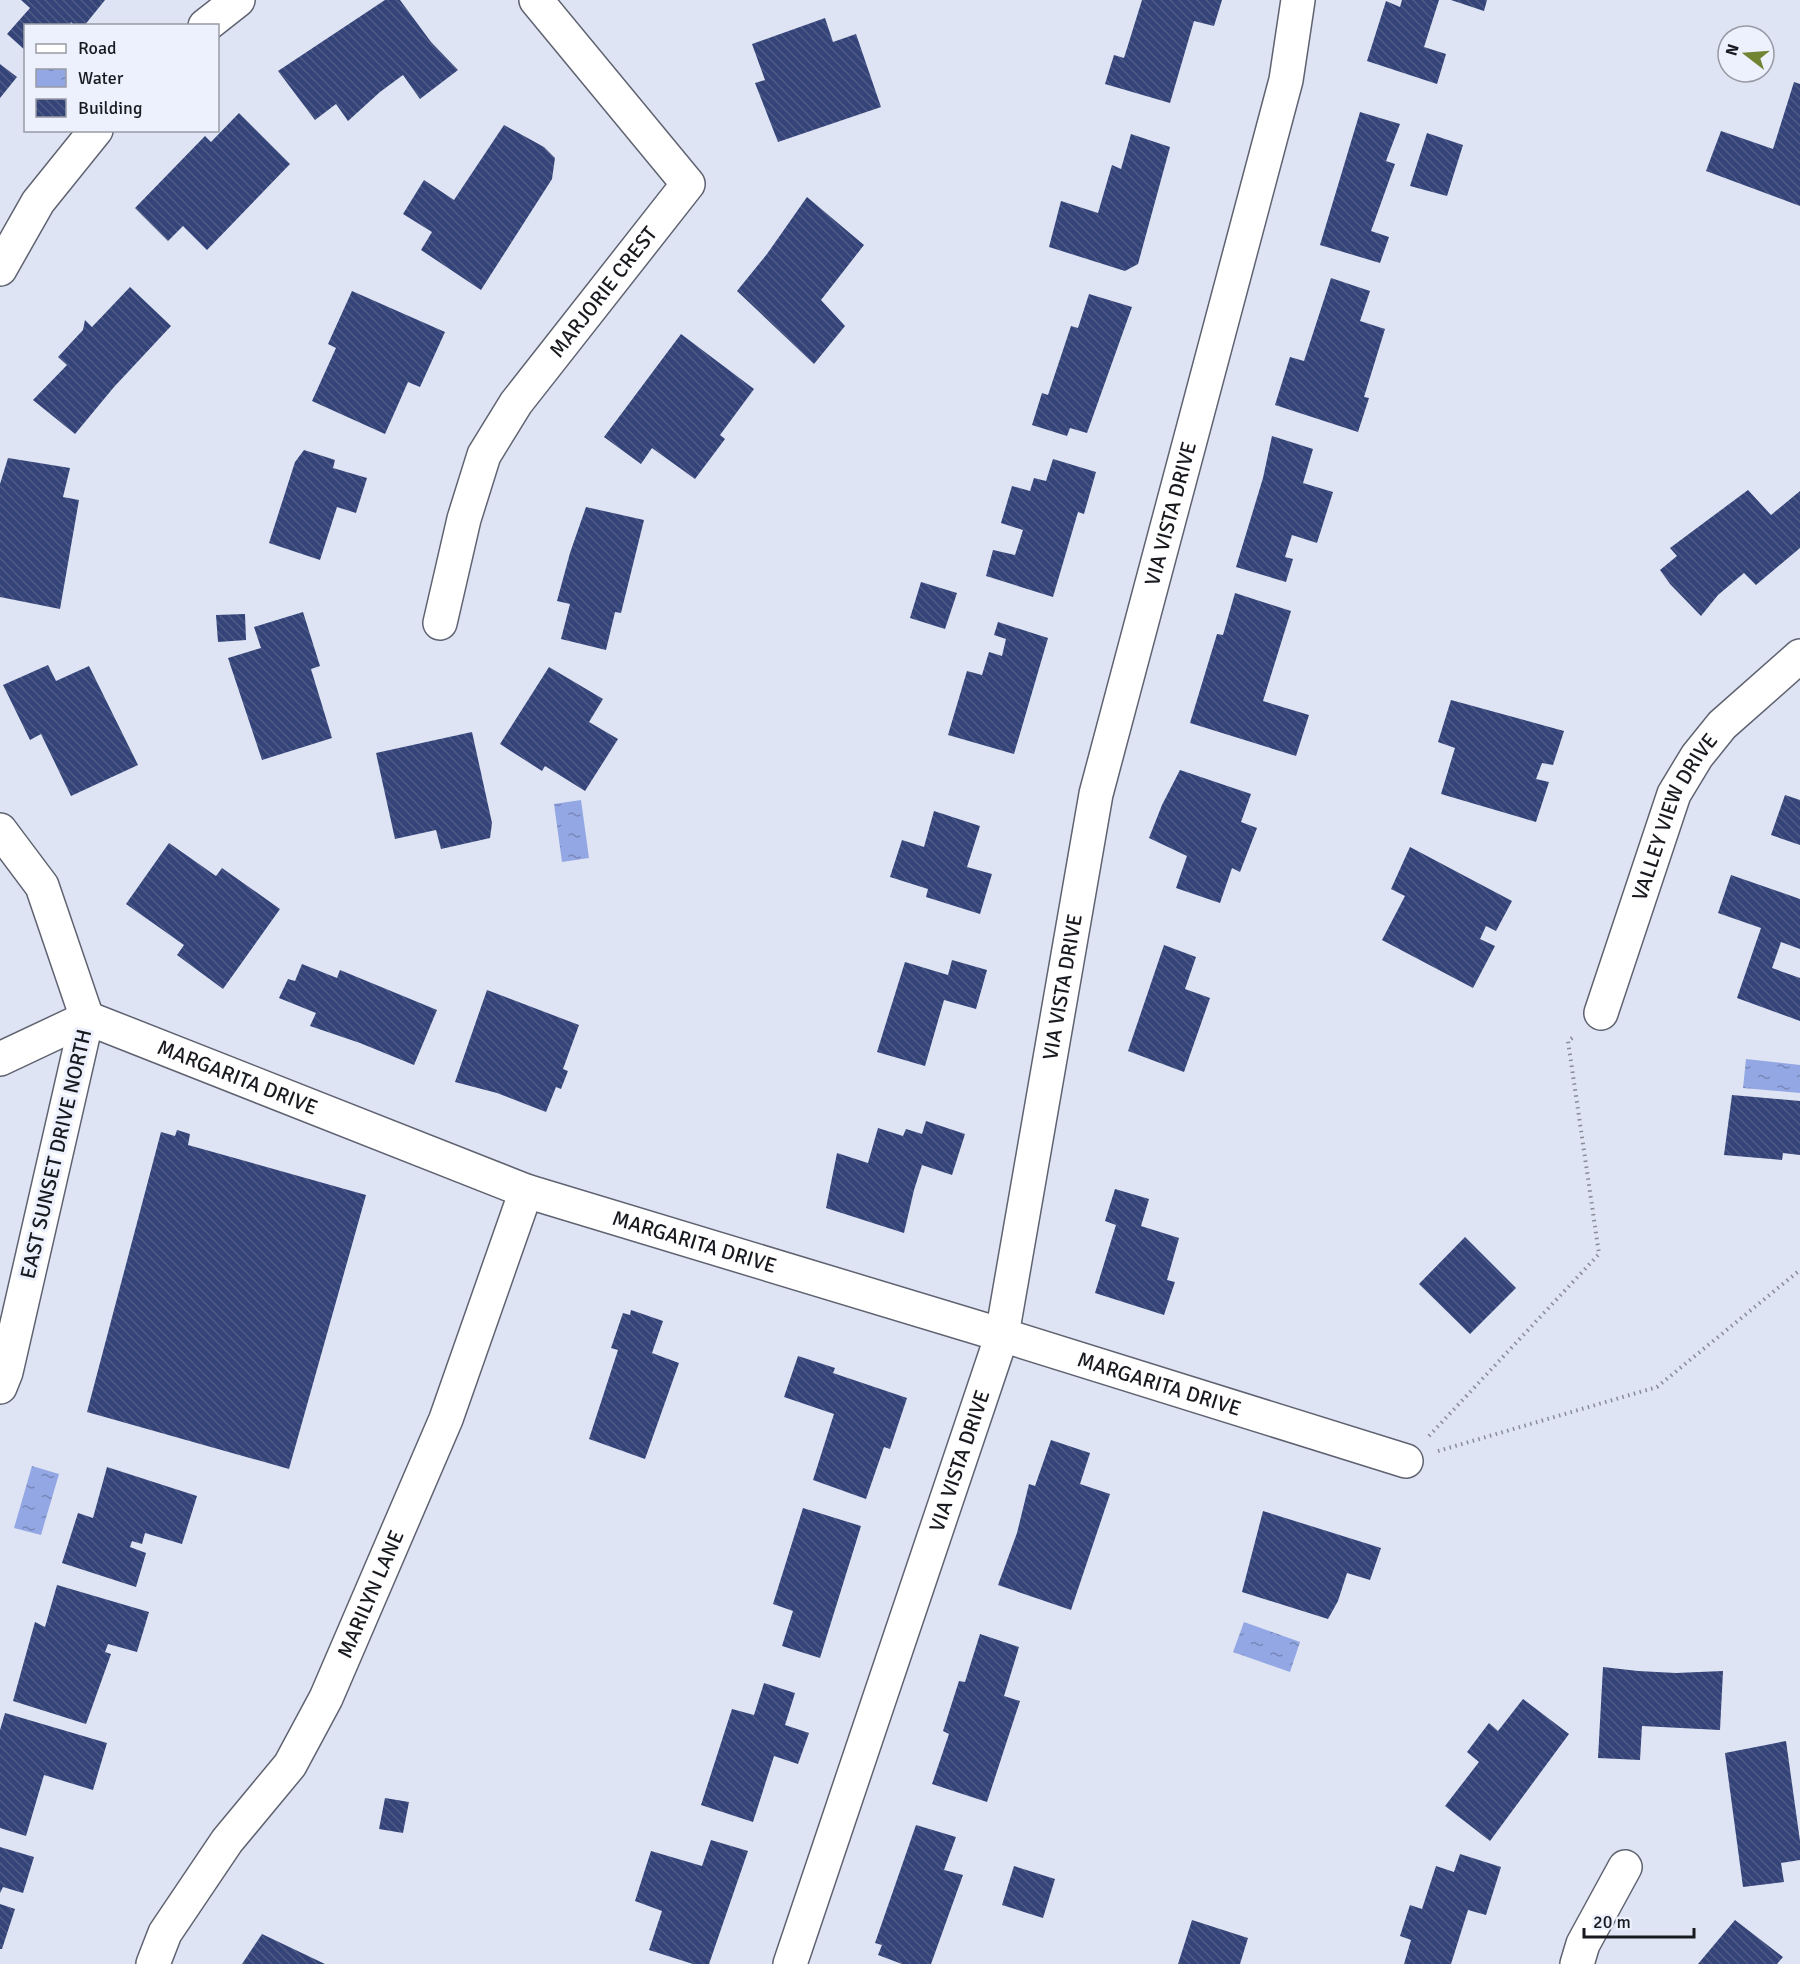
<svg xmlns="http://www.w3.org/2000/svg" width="1800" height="1964" viewBox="0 0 1800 1964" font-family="Signika,sans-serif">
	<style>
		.water { fill: url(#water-ripples) }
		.building { fill: url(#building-back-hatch) }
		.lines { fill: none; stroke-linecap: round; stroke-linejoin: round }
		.minor-casing { stroke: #5f6371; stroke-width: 36 }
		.tertiary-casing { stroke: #5f6371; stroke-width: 36 }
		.path { stroke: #888c97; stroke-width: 4; stroke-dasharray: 1.5 4.5; stroke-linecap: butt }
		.minor { stroke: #fff; stroke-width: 33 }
		.tertiary { stroke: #fff; stroke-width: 33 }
		.labels { text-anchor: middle; stroke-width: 6; stroke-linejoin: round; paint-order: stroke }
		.street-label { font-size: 21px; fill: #181a1f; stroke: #edf1fe }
	</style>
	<defs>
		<pattern id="water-ripples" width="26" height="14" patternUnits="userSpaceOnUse" patternTransform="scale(1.5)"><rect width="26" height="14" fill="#93a7e4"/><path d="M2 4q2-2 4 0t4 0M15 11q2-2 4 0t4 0" fill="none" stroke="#7787b8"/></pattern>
		<pattern id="building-back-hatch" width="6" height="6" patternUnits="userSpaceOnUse" patternTransform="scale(1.5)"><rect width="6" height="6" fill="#344378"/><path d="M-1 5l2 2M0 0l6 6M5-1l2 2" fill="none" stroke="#4f5b86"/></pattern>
	</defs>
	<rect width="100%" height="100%" fill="#dee4f3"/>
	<path class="water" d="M581 800 589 858 562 862 554 804Z
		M1746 1059 1800 1065V1093L1743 1088Z
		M32 1466 59 1474 41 1535 14 1528Z
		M1244 1622 1300 1642 1290 1672 1233 1652Z"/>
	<path class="building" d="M21 0H105L84 26H75L71 22 69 26H26V51L7 34 30 8Z
		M385 0H400L431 42 458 70 420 99 403 75 380 92 348 121 336 104 315 120 278 71Z
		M1142 0H1222L1214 26 1194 21 1170 103 1105 84 1114 55 1124 58Z
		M1402 0H1439L1424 47 1446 54 1437 84 1367 61 1386 1 1400 7Z
		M1451 0H1487L1484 11Z
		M825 18 833 42 856 34 881 107 778 142 755 83 765 80 752 44Z
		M0 64 17 77 0 98Z
		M1794 82 1800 84V206L1706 171 1721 131 1773 149Z
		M1360 112 1400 124 1386 161 1395 164 1371 231 1389 237 1380 263 1320 245Z
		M239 113 290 164 207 250 183 226 168 241 135 208 205 136 211 142Z
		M504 125 544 147 555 158 552 179 481 290 421 250 432 232 403 214 424 180 454 200Z
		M1427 133 1463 145 1447 196 1410 186Z
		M1131 134 1170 147 1138 264 1125 271 1049 247 1061 201 1098 213 1112 165 1121 169Z
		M807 197 864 245 821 300 845 326 814 364 737 291 767 254Z
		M1331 278 1370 291 1360 321 1385 329 1364 397 1369 398 1358 432 1275 405 1290 357 1304 361Z
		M130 287 171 326 114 387 75 434 33 400 67 365 58 357 83 330 85 320 92 327Z
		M352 291 445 332 420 387 408 382 385 434 312 401 336 348 328 344Z
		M1089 294 1132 307 1087 433 1070 428 1067 436 1032 425 1042 393 1048 395 1071 326 1078 328Z
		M681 334 754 389 720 435 725 439 695 479 652 448 641 464 604 437Z
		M1272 436 1313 449 1303 483 1333 492 1317 543 1292 535 1285 557 1293 559 1286 582 1236 567 1263 478Z
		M304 450 335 460 333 468 367 478 356 513 337 507 320 560 269 543 295 462Z
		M8 458 70 468 63 497 79 500 60 609 0 597V484Z
		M1053 459 1096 472 1084 514 1078 512 1053 597 986 576 993 550 1015 555 1023 530 1001 523 1012 486 1030 491 1034 478 1046 481Z
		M1748 490 1771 515 1800 491V548L1756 585 1744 573 1718 595 1701 616 1670 584 1660 570 1677 556 1670 548Z
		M586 507 644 520 621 613 615 612 606 650 561 639 570 604 557 601 570 553Z
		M921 582 957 593 945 629 910 618Z
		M1235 593 1291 611 1263 701 1309 715 1296 756 1190 723 1217 634 1223 635Z
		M303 612 320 666 311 669 332 738 262 760 228 658 261 648 254 627Z
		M245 614 246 640 218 642 216 615Z
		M998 622 1048 638 1014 754 948 735 967 671 982 675 989 652 1002 656 1006 639 994 635Z
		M48 665 56 681 89 666 138 765 71 796 41 734 30 740 3 685Z
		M549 667 603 699 589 722 618 739 585 791 545 766 542 771 500 744Z
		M1451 700 1564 731 1553 765 1542 763 1536 779 1549 782 1536 822 1441 794 1455 748 1438 742Z
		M472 732 492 823 490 838 441 849 436 830 395 839 376 753Z
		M1180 770 1251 794 1241 822 1257 828 1240 872 1232 868 1220 903 1176 888 1187 856 1149 838 1162 805Z
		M1785 795 1800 800V845L1771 835Z
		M934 811 980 826 967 867 992 874 980 914 926 897 928 889 890 877 902 840 924 847Z
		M169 843 216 876 222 868 280 909 223 989 177 955 184 945 126 904Z
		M1410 847 1512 901 1496 931 1486 926 1480 939 1495 946 1473 988 1382 940 1405 896 1391 889Z
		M1731 875 1800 899V949L1781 942 1772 968 1800 978V1021L1737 998 1761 928 1718 913Z
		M1164 945 1196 957 1185 989 1210 998 1184 1072 1128 1051Z
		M952 960 987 970 976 1009 944 1000 925 1066 877 1052 905 962 948 975Z
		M302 964 337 978 340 970 437 1010 414 1065 360 1043 310 1026 316 1013 279 998 288 979 295 981Z
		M487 990 579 1025 563 1069 568 1071 561 1089 556 1087 546 1112 497 1093 455 1082Z
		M1732 1095 1800 1101V1155L1783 1153 1782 1160 1724 1155Z
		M926 1121 965 1134 952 1175 922 1165 914 1190 904 1233 826 1208 837 1153 868 1163 878 1128 903 1136 906 1129 922 1134Z
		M177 1130 190 1134 188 1145 366 1195 289 1469 87 1412 161 1132 175 1136Z
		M1115 1189 1149 1199 1141 1226 1179 1238 1167 1280 1175 1282 1164 1315 1095 1293 1116 1225 1105 1221Z
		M1465 1237 1516 1288 1470 1334 1419 1284Z
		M631 1310 663 1321 652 1353 679 1363 645 1459 589 1439 618 1350 611 1348 623 1313 630 1315Z
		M798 1356 835 1368 833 1373 907 1398 890 1449 884 1447 866 1499 813 1480 834 1414 784 1397Z
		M1051 1440 1090 1453 1080 1484 1110 1494 1071 1610 998 1585 1017 1533 1029 1484 1035 1486Z
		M107 1467 197 1496 182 1544 145 1533 142 1544 132 1541 130 1547 146 1553 136 1587 62 1563 78 1513 93 1518Z
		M803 1508 861 1526 820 1658 782 1646 793 1611 773 1604Z
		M1263 1511 1381 1548 1370 1580 1347 1573 1338 1601 1328 1619 1242 1592Z
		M57 1585 149 1612 137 1652 108 1644 105 1652 111 1654 86 1724 13 1701 35 1622 45 1627Z
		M980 1634 1019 1647 1004 1696 1020 1701 987 1802 932 1784 949 1734 943 1731 959 1681 965 1682Z
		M1603 1667 1638 1671 1676 1673 1723 1671 1720 1730 1642 1726 1640 1760 1598 1758Z
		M764 1683 795 1693 785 1725 809 1733 798 1764 774 1756 753 1822 701 1805 732 1709 754 1715Z
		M1523 1699 1569 1734 1490 1841 1445 1806 1479 1762 1467 1752 1489 1723 1498 1731Z
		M5 1713 107 1743 93 1790 44 1775 26 1836 0 1828V1730Z
		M1786 1741 1800 1841V1860L1781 1863 1784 1882 1743 1887 1725 1753Z
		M385 1798 409 1802 403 1833 379 1829Z
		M916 1825 956 1837 944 1870 963 1875 931 1964H902L878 1955 882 1945 875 1943Z
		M711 1840 748 1851 709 1964H693L649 1950 662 1911 635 1901 651 1851 702 1866Z
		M0 1847 34 1857 23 1893 3 1887 0 1893Z
		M1460 1854 1501 1867 1486 1915 1468 1910 1451 1964H1404L1411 1940 1400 1936 1410 1905 1422 1909 1436 1866 1454 1872Z
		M1014 1866 1055 1879 1043 1918 1002 1905Z
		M0 1904 15 1909 2 1949H0Z
		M1192 1920 1248 1938 1240 1964H1178Z
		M1735 1920 1783 1957 1777 1964H1698Z
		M262 1934 325 1964H242Z"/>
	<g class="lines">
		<defs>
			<g id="minor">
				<path id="s1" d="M440 623 464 519 484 455 516 403 688 184 536 0"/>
				<path id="s2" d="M1601 1013 1674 794 1697 756 1722 725 1800 656"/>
				<path id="s3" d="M0 1059 87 1018 526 1191 1002 1335 1406 1461"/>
				<path id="s4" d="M153 1964 165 1933 227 1841 290 1765 326 1698 446 1419 526 1191"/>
				<path id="s5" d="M790 1964 1002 1335 1096 794 1286 80 1298 0"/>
				<path d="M1577 1964 1583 1944 1625 1867"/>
			</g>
			<path id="tertiary" d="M205 26 238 0
				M0 269 38 202 96 130
				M0 830 42 886 87 1018 6 1372 0 1387"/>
		</defs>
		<use href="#minor" class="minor-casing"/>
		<use href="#tertiary" class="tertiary-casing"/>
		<path class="path" d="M1429 1436 1599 1254 1568 1041 1575 1036
			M1438 1451 1657 1387 1800 1270"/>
		<use href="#minor" class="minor"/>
		<use href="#tertiary" class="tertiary"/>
	</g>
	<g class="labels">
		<g class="street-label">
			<text dy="7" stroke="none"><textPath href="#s1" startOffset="376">MARJORIE CREST</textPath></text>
			<text dy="7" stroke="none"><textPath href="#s5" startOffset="1503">VIA VISTA DRIVE</textPath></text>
			<text dy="7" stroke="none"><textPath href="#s2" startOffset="210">VALLEY VIEW DRIVE</textPath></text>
			<text dy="7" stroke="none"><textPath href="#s5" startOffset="1017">VIA VISTA DRIVE</textPath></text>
			<text dy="7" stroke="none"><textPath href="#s3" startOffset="258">MARGARITA DRIVE</textPath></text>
			<text transform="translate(56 1154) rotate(-77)" y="7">EAST SUNSET DRIVE NORTH</text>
			<text dy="7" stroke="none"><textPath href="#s3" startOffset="744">MARGARITA DRIVE</textPath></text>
			<text dy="7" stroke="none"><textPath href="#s3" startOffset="1230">MARGARITA DRIVE</textPath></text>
			<text dy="7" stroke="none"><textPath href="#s5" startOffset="531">VIA VISTA DRIVE</textPath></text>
			<text dy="7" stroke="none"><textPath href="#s4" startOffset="432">MARILYN LANE</textPath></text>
		</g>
	</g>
	<rect x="24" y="24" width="195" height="108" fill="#edf1fe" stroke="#989ba5" stroke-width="1.5"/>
	<rect x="36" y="44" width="30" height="9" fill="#ffffff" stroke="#989ba5" stroke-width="1.5"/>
	<text x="78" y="54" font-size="18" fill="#181a1f">Road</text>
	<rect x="36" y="69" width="30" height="18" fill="url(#water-ripples)" stroke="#989ba5" stroke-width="1.5"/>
	<text x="78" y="84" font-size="18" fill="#181a1f">Water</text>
	<rect x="36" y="99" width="30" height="18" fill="url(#building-back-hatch)" stroke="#989ba5" stroke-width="1.5"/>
	<text x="78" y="114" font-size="18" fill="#181a1f">Building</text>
	<g transform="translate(1746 54) rotate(287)"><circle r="28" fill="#edf1fe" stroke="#989ba5" stroke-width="1.5"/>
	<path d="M0-4.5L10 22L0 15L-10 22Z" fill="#718434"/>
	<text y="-9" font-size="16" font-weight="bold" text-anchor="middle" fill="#181a1f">N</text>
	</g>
	<path d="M1584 1928v9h110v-9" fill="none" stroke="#181a1f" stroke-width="3"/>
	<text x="1593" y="1928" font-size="18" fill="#181a1f" stroke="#edf1fe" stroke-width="4.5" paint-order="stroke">20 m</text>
</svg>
